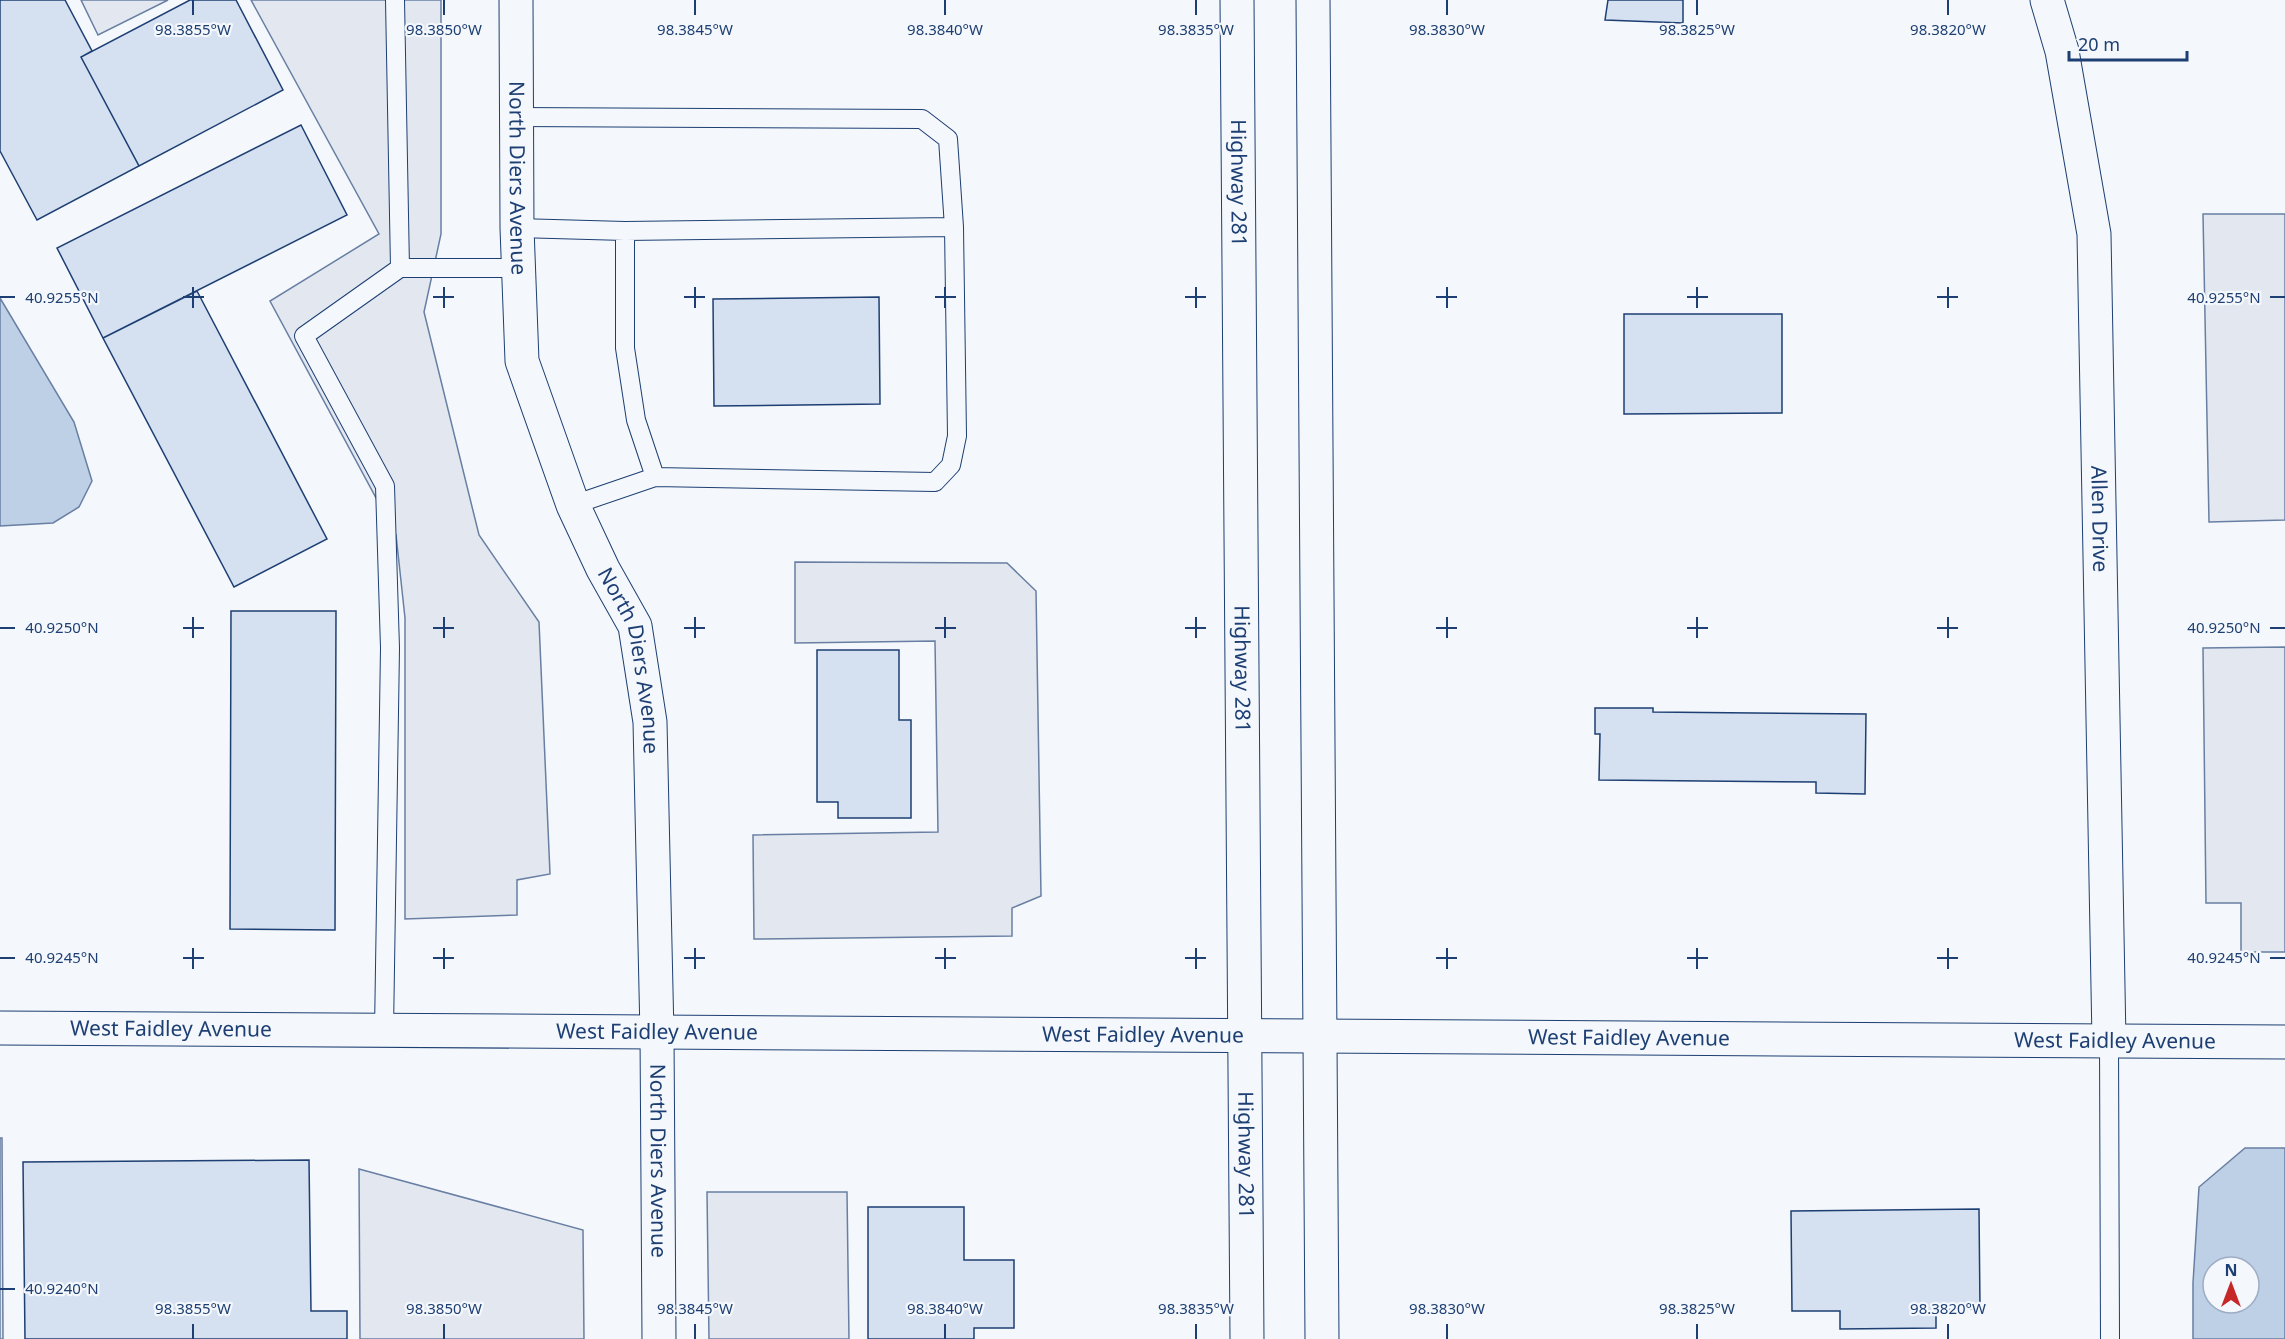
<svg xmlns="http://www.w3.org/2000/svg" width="2285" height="1339" viewBox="0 0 2285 1339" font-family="'Noto Sans',sans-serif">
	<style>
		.parking { fill: #e3e8f0; stroke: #687fa3; stroke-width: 1.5 }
		.water { fill: #bed0e5; stroke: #687fa3; stroke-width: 1.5; fill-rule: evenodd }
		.building { fill: #d5e0f0; stroke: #1d3f73; stroke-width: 1.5 }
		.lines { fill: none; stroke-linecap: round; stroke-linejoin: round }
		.service-casing { stroke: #1d3f73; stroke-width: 20 }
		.minor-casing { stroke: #1d3f73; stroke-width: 35 }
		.tertiary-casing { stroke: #1d3f73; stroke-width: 35 }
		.trunk-casing { stroke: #1d3f73; stroke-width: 35 }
		.service { stroke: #f4f7fb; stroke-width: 18 }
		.minor { stroke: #f4f7fb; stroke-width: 33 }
		.tertiary { stroke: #f4f7fb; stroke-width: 33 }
		.trunk { stroke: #f4f7fb; stroke-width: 33 }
		.ticks { fill: none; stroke: #1d3f73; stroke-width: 2 }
		.labels { text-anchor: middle; stroke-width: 4.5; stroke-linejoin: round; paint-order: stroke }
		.street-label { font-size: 21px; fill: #1d3f73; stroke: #f4f7fb }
		.ticks-label { font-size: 15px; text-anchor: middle; fill: #1d3f73; stroke: #f4f7fb; stroke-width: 4.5; stroke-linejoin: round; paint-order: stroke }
	</style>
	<rect width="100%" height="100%" fill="#f4f7fb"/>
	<path class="parking" d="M81 0H168L98 35Z
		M251 0H441V234L424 312 479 535 539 622 550 874 517 880V915L405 919V618L396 535 270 301 379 234Z
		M2203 214H2285V520L2209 522Z
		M795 562 1007 563 1036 591 1041 896 1012 908V936L754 939 753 835 938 832 935 641 795 643Z
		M2285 647V952H2241V903H2206L2203 648Z
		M0 1138H2L3 1339H0Z
		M359 1169 583 1230 584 1339H360Z
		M707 1192H847L849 1339H709Z"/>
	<path class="water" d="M0 298 74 422 92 481 79 507 53 523 0 526Z
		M2245 1148H2285V1339H2193V1283L2199 1187ZM2213 1267H2249V1303H2213Z"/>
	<path class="building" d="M0 0H65L92 51 81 57 139 166 37 220 0 151Z
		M190 0H236L283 90 139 166 81 57Z
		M1608 0H1683V23L1605 20Z
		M301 125 347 215 103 338 57 248Z
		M197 291 327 539 234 587 103 338Z
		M879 297 880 404 714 406 713 299Z
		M1624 314H1782V413L1624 414Z
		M231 611H336L335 930 230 929Z
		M817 650H899V720H911V818H838V802H817Z
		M1595 708H1653V712L1866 714 1865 794 1816 793V782L1599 780 1600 734H1595Z
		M309 1160 311 1311H347V1339H25L23 1162Z
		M868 1207H964V1260H1014V1328H974V1339H868Z
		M1979 1209 1980 1309 1936 1310V1328L1840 1329V1311H1792L1791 1211Z"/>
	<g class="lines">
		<defs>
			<path id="service" d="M395 0 400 268
				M515 117 922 119 948 139 954 227 957 436 951 465 935 482 655 477 573 505
				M517 228 625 231 954 227
				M625 231V348L636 420 655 477
				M384 1031 390 648 385 486 304 336 400 268H519
				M2109 1041 2110 1339"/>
			<g id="minor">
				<path id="s1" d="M516 0 517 228 522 361 573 505 603 569 635 626 650 722 657 1034 659 1339"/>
				<path id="s2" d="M2047 0 2062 51 2094 234 2109 1041"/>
			</g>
			<g id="tertiary">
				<path id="s3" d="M0 1028 2285 1042"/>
			</g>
			<g id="trunk">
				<path id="s4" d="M1237 0 1247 1339"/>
				<path d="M1313 0 1322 1339"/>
			</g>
		</defs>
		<use href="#service" class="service-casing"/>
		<use href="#minor" class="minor-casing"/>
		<use href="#tertiary" class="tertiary-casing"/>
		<use href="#trunk" class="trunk-casing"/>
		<use href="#service" class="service"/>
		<use href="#minor" class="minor"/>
		<use href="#tertiary" class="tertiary"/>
		<use href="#trunk" class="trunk"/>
	</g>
	<path class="ticks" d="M193 0V15M444 0V15M695 0V15M945 0V15M1196 0V15M1447 0V15M1697 0V15M1948 0V15M193 287V308M444 287V308M695 287V308M945 287V308M1196 287V308M1447 287V308M1697 287V308M1948 287V308M0 297H15M183 297H204M433 297H454M684 297H705M935 297H956M1185 297H1206M1436 297H1457M1687 297H1708M1937 297H1958M2270 297H2285M193 617V638M444 617V638M695 617V638M945 617V638M1196 617V638M1447 617V638M1697 617V638M1948 617V638M0 628H15M183 628H204M433 628H454M684 628H705M935 628H956M1185 628H1206M1436 628H1457M1687 628H1708M1937 628H1958M2270 628H2285M193 948V969M444 948V969M695 948V969M945 948V969M1196 948V969M1447 948V969M1697 948V969M1948 948V969M0 958H15M183 958H204M433 958H454M684 958H705M935 958H956M1185 958H1206M1436 958H1457M1687 958H1708M1937 958H1958M2270 958H2285M0 1289H15M193 1324V1339M444 1324V1339M695 1324V1339M945 1324V1339M1196 1324V1339M1447 1324V1339M1697 1324V1339M1948 1324V1339"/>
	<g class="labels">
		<g class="street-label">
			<text dy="7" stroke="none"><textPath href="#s1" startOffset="178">North Diers Avenue</textPath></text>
			<text dy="7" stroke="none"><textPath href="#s4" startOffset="183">Highway 281</textPath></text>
			<text dy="7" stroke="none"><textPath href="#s2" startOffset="524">Allen Drive</textPath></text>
			<text dy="7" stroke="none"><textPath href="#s1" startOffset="682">North Diers Avenue</textPath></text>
			<text dy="7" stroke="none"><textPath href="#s4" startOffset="669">Highway 281</textPath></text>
			<text dy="7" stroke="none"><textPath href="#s3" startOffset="171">West Faidley Avenue</textPath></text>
			<text dy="7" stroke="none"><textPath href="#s3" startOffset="657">West Faidley Avenue</textPath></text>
			<text dy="7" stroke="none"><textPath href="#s3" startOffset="1143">West Faidley Avenue</textPath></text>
			<text dy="7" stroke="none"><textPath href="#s3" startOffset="1629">West Faidley Avenue</textPath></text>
			<text dy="7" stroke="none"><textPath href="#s3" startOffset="2115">West Faidley Avenue</textPath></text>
			<text dy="7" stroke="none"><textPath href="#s4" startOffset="1155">Highway 281</textPath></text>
			<text dy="7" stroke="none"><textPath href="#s1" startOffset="1186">North Diers Avenue</textPath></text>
		</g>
	</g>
	<g class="ticks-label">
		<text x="193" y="35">98.3855°W</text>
		<text x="444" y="35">98.3850°W</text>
		<text x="695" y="35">98.3845°W</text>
		<text x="945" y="35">98.3840°W</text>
		<text x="1196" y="35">98.3835°W</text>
		<text x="1447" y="35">98.3830°W</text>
		<text x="1697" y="35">98.3825°W</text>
		<text x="1948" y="35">98.3820°W</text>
		<text x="62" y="303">40.9255°N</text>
		<text x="2224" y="303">40.9255°N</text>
		<text x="62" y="633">40.9250°N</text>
		<text x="2224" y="633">40.9250°N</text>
		<text x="62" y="963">40.9245°N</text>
		<text x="2224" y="963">40.9245°N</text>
		<text x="62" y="1294">40.9240°N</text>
		<text x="193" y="1314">98.3855°W</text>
		<text x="444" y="1314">98.3850°W</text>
		<text x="695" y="1314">98.3845°W</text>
		<text x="945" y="1314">98.3840°W</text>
		<text x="1196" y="1314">98.3835°W</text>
		<text x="1447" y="1314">98.3830°W</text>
		<text x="1697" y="1314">98.3825°W</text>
		<text x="1948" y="1314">98.3820°W</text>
	</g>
	<g transform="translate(2231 1285)"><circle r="28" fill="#f4f7fb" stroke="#9eadc5" stroke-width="1.5"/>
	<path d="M0-4.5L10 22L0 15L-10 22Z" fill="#c62828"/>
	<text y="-9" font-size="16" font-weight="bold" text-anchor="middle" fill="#1d3f73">N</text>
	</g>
	<path d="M2069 51v9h118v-9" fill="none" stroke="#1d3f73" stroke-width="3"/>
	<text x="2078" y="51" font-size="18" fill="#1d3f73" stroke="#f4f7fb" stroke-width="4.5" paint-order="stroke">20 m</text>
</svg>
